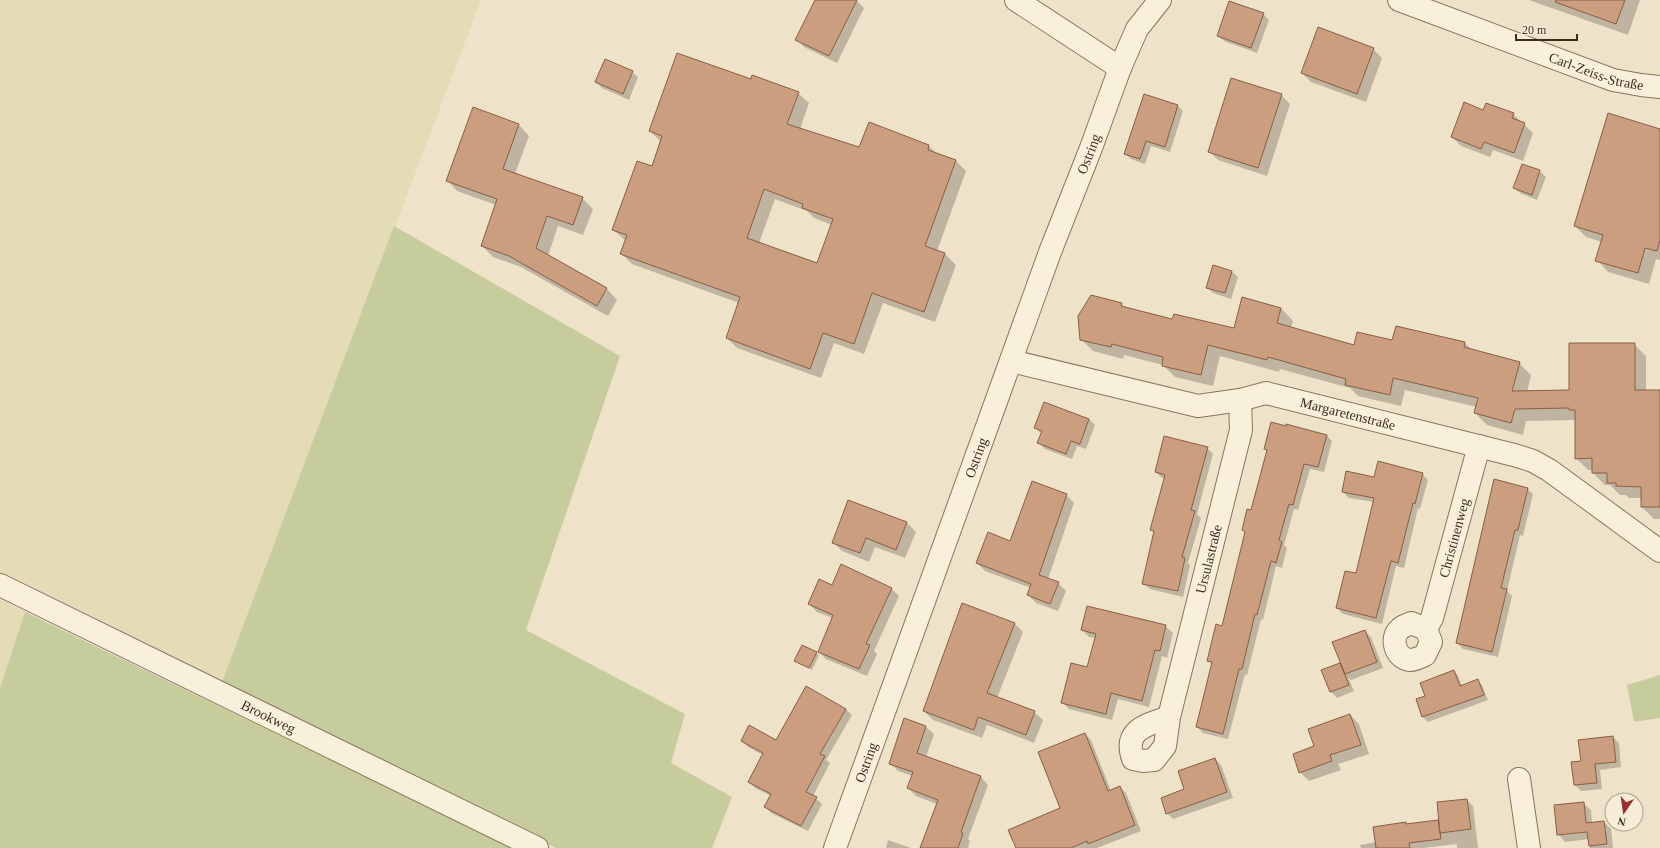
<svg xmlns="http://www.w3.org/2000/svg" width="1660" height="848" viewBox="0 0 1660 848" font-family="'Times New Roman',serif">
	<style>
		.farmland { fill: #e3dcb6 }
		.green { fill: #c7cc9c }
		.shadow { fill: #0003; fill-rule: evenodd }
		.building { fill: #cb9e7f; stroke: #885e44; fill-rule: evenodd }
		.lines { fill: none; stroke-linecap: round; stroke-linejoin: round }
		.minor-casing { stroke: #89755d; stroke-width: 24 }
		.minor { stroke: #f8f0db; stroke-width: 22 }
		.labels { text-anchor: middle; stroke-width: 3; stroke-linejoin: round; paint-order: stroke }
		.street-label { font-size: 14px; fill: #3a2d20; stroke: #f5edd8 }
	</style>
	<rect width="100%" height="100%" fill="#eee2c8"/>
	<path class="farmland" d="M0 0H481L222 682 0 574Z
		M0 599 25 612 0 688Z"/>
	<path class="green" d="M394 226 620 356 526 630 685 714 671 763 732 797 712 848H556L222 682Z
		M25 612 512 848H0V688Z
		M1660 675V718L1634 722 1627 685Z"/>
	<path class="shadow" d="M816 0H856L864 8 837 63 804 47 796 39Z
		M1529 0H1640L1628 35Z
		M1263 14 1269 20 1257 53 1224 41 1218 36Z
		M1373 49 1382 58 1366 102 1311 82 1302 73Z
		M632 72 638 77 629 100 602 88 596 82Z
		M752 80 798 93 809 103 800 129 860 149 869 123 929 146 937 154 955 160 966 171 937 251 945 254 956 265 935 322 883 303 864 354 834 343 821 378 737 348 727 338 739 303 632 264 621 253 626 241 613 230 652 167 661 142 650 131ZM775 199 807 211 814 218 832 225 818 264 759 243Z
		M1281 95 1290 104 1267 176 1218 160 1209 151Z
		M1178 106 1183 111 1170 152 1151 146 1145 164 1131 159 1125 154Z
		M1513 114 1533 133 1523 161 1493 150 1490 157 1461 146 1452 137Z
		M519 125 529 136 515 174 582 198 593 209 583 235 558 226 548 256 607 289 617 300 608 316 521 267 493 257 482 246 496 205 457 191 447 180Z
		M1660 130V260L1656 259 1649 284 1608 272 1597 260 1602 242 1586 237 1575 226Z
		M1522 165 1540 171 1546 177 1537 200 1520 193 1514 188Z
		M1232 272 1238 277 1231 299 1213 293 1207 287Z
		M1121 303 1126 309 1173 321 1235 329 1281 308 1293 321 1291 328 1355 346 1393 341 1464 342 1472 350 1519 363 1531 375 1527 392 1570 391 1634 344 1646 356V391H1660V519H1654L1642 507V498H1629L1626 495H1620L1610 485H1605L1593 473V470H1588L1576 458V420L1526 421 1523 435 1487 425 1475 413 1477 407 1405 390 1401 406 1358 396 1350 388 1280 369 1279 372 1220 356 1213 386 1175 377 1163 365 1124 355 1123 359 1093 351 1081 339Z
		M1089 419 1095 425 1086 449 1077 446 1072 459 1045 449 1039 443 1042 434 1035 428Z
		M1326 435 1332 441 1324 472 1310 469 1298 510 1294 509 1284 545 1287 548 1282 568 1276 566 1263 620 1261 619 1247 675 1245 674 1228 739 1203 733 1197 727 1212 665 1209 661 1222 627 1246 533 1243 530 1251 511 1268 452 1265 449Z
		M1207 448 1213 454 1197 514 1201 518 1188 563 1190 565 1183 597 1150 589 1144 584 1155 533 1151 530 1165 478H1162L1156 472Z
		M1422 474 1428 480 1420 509 1418 508 1404 568 1396 566 1382 624 1343 614 1337 608 1356 575 1374 502 1349 498 1343 492 1375 478Z
		M1527 489 1533 494 1523 536 1520 535 1507 591 1512 596 1498 657 1463 649 1457 643Z
		M1066 495 1074 503 1048 579 1058 583 1066 591 1058 611 1036 603 1028 595 1031 588 985 571 977 563 1011 542Z
		M907 523 916 532 905 558 875 547 869 562 842 551 833 542Z
		M832 586 891 588 899 596 874 651 877 654 867 676 826 659 819 652 833 618 817 612 809 604Z
		M1014 623 1023 632 997 698 1034 712 1043 720 1034 743 987 725 982 738 933 720 924 711Z
		M1165 626 1173 633 1167 658 1162 656 1149 707 1118 699 1112 720 1069 709 1062 702 1088 668 1096 638 1089 637 1082 630Z
		M1365 631 1371 637 1383 668 1351 680 1348 677 1354 691 1337 698 1331 692 1340 664 1343 667Z
		M803 646 819 655 812 670 795 660Z
		M1454 671 1458 676 1462 686 1478 681 1482 685 1488 700 1428 722 1423 717 1417 700 1426 697Z
		M846 709 852 715 826 760 830 763 813 796 822 804 808 831 771 813 766 807 771 796 755 788 749 782 763 755 748 747 742 741H777Z
		M1350 715 1359 724 1369 754 1338 764 1341 770 1309 781 1300 772 1315 747Z
		M904 719 926 727 934 734 926 757 981 777 988 785 968 839 970 841 968 848H921L937 804 916 796 908 788 913 776 898 771 890 763Z
		M1085 734 1091 740 1111 791 1120 787 1126 793 1141 831 1097 848H1017L1062 809Z
		M1613 737 1619 743 1621 767 1600 770 1602 789 1581 791 1575 785 1582 762Z
		M1215 759 1221 765 1233 798 1173 819 1167 813 1186 790Z
		M1467 800 1473 806 1478 848H1457V844L1423 848H1361L1360 845 1376 842 1405 823 1407 825 1440 821Z
		M1583 803 1591 810 1592 823 1604 822 1611 829 1613 848H1590L1589 839 1565 842 1558 834ZM1592 830V832L1563 835V833Z
		M888 840 911 848H886Z"/>
	<path class="building" d="M815 0H857L829 56 795 40Z
		M1556 0H1625L1616 24 1555 2Z
		M1229 1 1264 13 1251 48 1217 36Z
		M1318 27 1374 48 1357 94 1301 73Z
		M677 53 751 79 752 75 799 92 787 124 859 147 869 122 929 145 928 150 956 160 925 246 945 253 924 312 872 293 854 344 823 333 810 369 726 338 740 297 620 254 627 235 612 230 637 161 652 166 662 136 649 131ZM764 189 803 204 802 208 833 219 817 263 747 238Z
		M605 59 633 71 623 94 595 82Z
		M1231 78 1282 94 1258 168 1208 152Z
		M1144 94 1178 105 1165 147 1146 141 1140 159 1124 154Z
		M1464 102 1483 110 1486 103 1514 113 1512 118 1525 123 1514 153 1484 142 1481 149 1451 137Z
		M473 107 519 124 503 169 583 197 573 225 547 216 536 248 607 288 597 306 509 256 481 246 497 199 446 181Z
		M1608 113 1660 129V240L1657 251 1645 248 1638 273 1595 261 1603 235 1574 226Z
		M1522 164 1540 170 1532 195 1513 188Z
		M1213 265 1232 271 1225 293 1206 288Z
		M1091 295 1122 303 1121 306 1172 319 1174 314 1234 328 1242 297 1281 308 1277 323 1354 345 1357 332 1392 340 1396 326 1465 342 1464 347 1520 362 1512 391 1569 390V343H1635V390H1660V507H1641V487L1616 486V483H1607V473H1592V458L1575 459V410H1569V408L1515 409 1511 423 1474 413 1478 398 1393 378 1390 395 1345 385 1346 379 1268 357 1267 360 1208 345 1201 375 1162 366 1163 357 1112 344 1111 347 1080 340 1078 316Z
		M1044 402 1089 419 1080 444 1071 441 1066 454 1037 443 1042 431 1034 428Z
		M1271 422 1286 426V424L1327 435 1318 467 1304 464 1293 505 1289 504 1279 540 1282 542 1276 563 1271 561 1257 615 1255 614 1242 669H1239L1223 734 1196 727 1212 662 1207 661 1216 624 1222 626 1245 532 1242 530 1247 509 1251 510 1267 450 1264 449Z
		M1164 436 1208 447 1191 510 1195 511 1182 557 1185 558 1178 591 1142 584 1154 531 1150 530 1165 475 1155 472Z
		M1378 461 1423 473 1415 504 1413 503 1398 563 1391 561 1376 618 1336 608 1345 571 1356 573 1374 498 1342 492 1346 471 1374 477Z
		M1494 479 1528 488 1518 530H1515L1501 588 1507 589 1492 652 1456 643Z
		M1032 481 1067 494 1039 575 1059 582 1050 604 1027 595 1031 584 976 563 988 532 1010 541Z
		M848 500 907 522 896 550 866 538 860 553 832 543Z
		M841 564 892 588 866 644 870 645 859 669 818 652 833 615 808 604 819 579 832 585Z
		M962 603 1015 623 987 693 1035 711 1026 735 978 717 974 730 923 711Z
		M1087 606 1166 625 1160 651 1155 650 1142 701 1111 693 1106 714 1061 703 1071 663 1087 667 1096 634 1081 630Z
		M1365 630 1377 662 1345 674 1332 642Z
		M802 645 817 652 809 668 794 661Z
		M1340 663 1349 685 1330 692 1321 670Z
		M1454 670 1460 686 1478 679 1484 695 1422 717 1416 699 1425 696 1420 683Z
		M806 686 846 709 820 754 825 756 806 792 817 797 801 826 764 807 771 794 748 782 763 753 741 741 749 725 776 740Z
		M1350 714 1361 745 1330 755 1332 761 1299 773 1293 754 1314 746 1308 729Z
		M904 718 926 726 917 753 981 776 961 832 963 833 958 848H920L938 800 907 788 913 772 889 764Z
		M1085 733 1108 791 1120 786 1135 825 1088 844 1087 841 1071 848H1016L1008 830 1060 808 1038 752Z
		M1613 736 1616 762 1595 764 1597 783 1574 785 1571 762 1581 761 1578 740Z
		M1215 758 1227 792 1166 814 1161 798 1184 789 1178 771Z
		M1467 799 1471 829 1440 833 1437 802Z
		M1584 802 1586 823 1604 821 1607 844 1589 846 1587 832 1557 835 1554 805Z
		M1438 820 1441 839 1409 843 1410 848H1376L1373 827 1406 822V824Z"/>
	<g class="lines">
		<defs>
			<g id="minor">
				<path d="M1016 0 1120 68"/>
				<path id="s1" d="M1399 0 1613 80 1641 85 1660 87"/>
				<path id="s2" d="M1011 361 1198 406 1240 400 1266 393 1514 455 1533 461 1549 470 1660 551"/>
				<path id="s3" d="M0 585 537 848"/>
				<path id="s4" d="M1426 629 1411 623C1408 625 1402 626 1400 629 1389 638 1396 659 1410 660 1415 660 1421 657 1425 655L1431 642 1426 629 1432 618 1479 446"/>
				<path id="s5" d="M1169 717C1146 725 1123 730 1133 759L1143 761 1154 760 1165 746 1169 717 1241 430 1240 400"/>
				<path d="M1519 779 1529 848"/>
				<path id="s6" d="M835 848 1050 252 1091 148 1120 68 1137 29 1160 0"/>
			</g>
		</defs>
		<use href="#minor" class="minor-casing"/>
		<use href="#minor" class="minor"/>
	</g>
	<g class="labels">
		<g class="street-label">
			<text dy="5" stroke="none"><textPath href="#s1" startOffset="210">Carl-Zeiss-Straße</textPath></text>
			<text dy="5" stroke="none"><textPath href="#s6" startOffset="739">Ostring</textPath></text>
			<text dy="5" stroke="none"><textPath href="#s2" startOffset="346">Margaretenstraße</textPath></text>
			<text dy="5" stroke="none"><textPath href="#s6" startOffset="415">Ostring</textPath></text>
			<text dy="5" stroke="none"><textPath href="#s4" startOffset="209">Christinenweg</textPath></text>
			<text dy="5" stroke="none"><textPath href="#s5" startOffset="296">Ursulastraße</textPath></text>
			<text dy="5" stroke="none"><textPath href="#s3" startOffset="299">Brookweg</textPath></text>
			<text dy="5" stroke="none"><textPath href="#s6" startOffset="91">Ostring</textPath></text>
		</g>
	</g>
	<g transform="translate(1624 812) rotate(193)"><circle r="19" fill="#f5edd8" stroke="#aaa08e"/>
	<path d="M0-3L7 15L0 10L-7 15Z" fill="#972f30"/>
	<text y="-6" font-size="11" font-weight="bold" text-anchor="middle" fill="#3a2d20">N</text>
	</g>
	<path d="M1516 34v6h61v-6" fill="none" stroke="#3a2d20" stroke-width="2"/>
	<text x="1522" y="34" font-size="12" fill="#3a2d20" stroke="#f5edd8" stroke-width="3" paint-order="stroke">20 m</text>
</svg>
